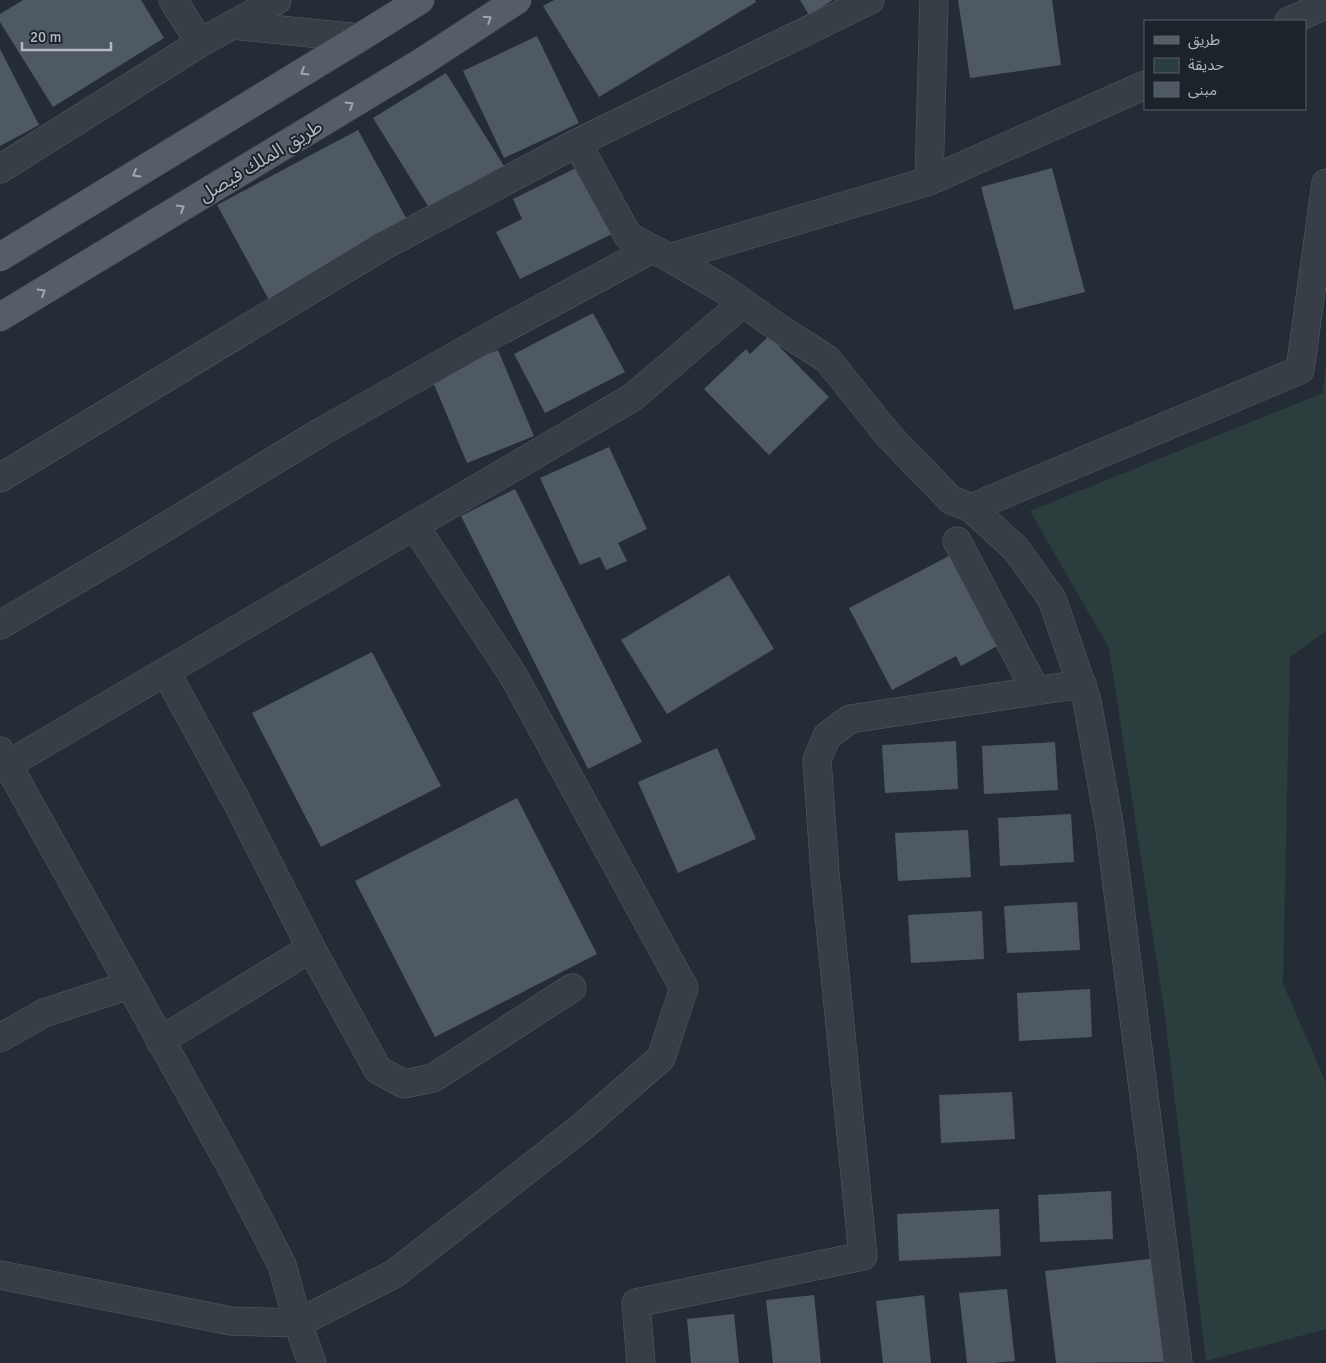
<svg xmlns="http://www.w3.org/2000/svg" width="1326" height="1363" viewBox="0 0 1326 1363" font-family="Signika,'Noto Sans Arabic',sans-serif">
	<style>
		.green { fill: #2b3d3c }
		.building { fill: #4f5964 }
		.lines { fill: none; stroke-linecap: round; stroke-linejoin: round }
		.minor-casing { stroke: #555c64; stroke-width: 29 }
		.major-casing { stroke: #434a53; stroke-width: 29 }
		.minor { stroke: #373e46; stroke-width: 28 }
		.major { stroke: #555e66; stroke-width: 28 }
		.oneway { stroke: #9fa7b0 }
		.labels { text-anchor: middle; stroke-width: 4; stroke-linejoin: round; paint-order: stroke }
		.street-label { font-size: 19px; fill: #b2b9c3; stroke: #1c232b }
	</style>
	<rect width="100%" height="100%" fill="#242d36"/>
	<path class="green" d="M1326 362V631L1290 657 1283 984 1326 1083V1329L1206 1361 1164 1009 1109 648 1030 511 1323 393Z"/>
	<path class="building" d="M23 0H141L164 38 53 107 0 22V14Z
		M554 0H755L756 2 599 97 543 6Z
		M800 0H833L809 15Z
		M958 0H1052L1061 65 970 78Z
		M537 36 579 123 504 158 463 71Z
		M0 49 39 125 0 146Z
		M446 73 504 166 431 211 373 118Z
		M358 130 410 225 269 300 217 205Z
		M582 165 616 232 520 279 496 232 522 219 513 199Z
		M1052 168 1085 292 1014 310 981 187Z
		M593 313 625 372 545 413 514 354Z
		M769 336 829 397 769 455 704 389 746 349 750 354Z
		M498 350 534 436 467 463 431 377Z
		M609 447 647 529 618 543 627 561 606 570 600 557 580 565 540 478Z
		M515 489 642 742 588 769 461 516Z
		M951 555 999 645 961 666 956 656 892 690 849 608Z
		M729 575 774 649 667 714 621 640Z
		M372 652 441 786 321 847 252 713Z
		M956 741 958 789 885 793 882 745Z
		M1055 742 1058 790 984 794 982 746Z
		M717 748 756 839 678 873 638 782Z
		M517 798 597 954 435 1037 355 881Z
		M1071 814 1074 862 1000 866 998 818Z
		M968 830 971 877 898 881 895 833Z
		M1077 902 1080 950 1007 953 1004 906Z
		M982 911 984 959 911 963 908 915Z
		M1090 989 1092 1037 1019 1041 1017 993Z
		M1012 1092 1015 1139 941 1143 939 1095Z
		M1111 1191 1113 1239 1040 1242 1038 1195Z
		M999 1209 1001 1256 899 1261 897 1214Z
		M1158 1258 1170 1362 1056 1363 1045 1271Z
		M1007 1289 1015 1361 994 1363H967L959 1293Z
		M814 1295 821 1363H773L766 1300Z
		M924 1295 931 1363H883L876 1301Z
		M734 1314 739 1363H691L687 1319Z"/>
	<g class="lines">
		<defs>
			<path id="minor" d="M173 0 200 43
				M1289 21 1326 5
				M232 25 359 38
				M577 143 628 236 670 258 725 290 780 329 827 359 889 436 951 500 971 508 1015 548 1052 599 1087 701 1110 829 1178 1363
				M0 169 200 43 277 0
				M929 181 934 0
				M670 258 929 181 1145 85
				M0 478 383 246 577 143 870 0
				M971 508 1300 370 1326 183
				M957 541 1036 691
				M0 625 124 552 321 432 494 334 652 249
				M166 672 237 802 311 948 378 1070 404 1084 433 1078 572 988
				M0 751 234 1172 282 1265 298 1323 312 1363
				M0 769 633 397 743 303
				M0 1038 44 1013 129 985
				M160 1041 311 948
				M0 1275 231 1321 298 1323 394 1274 582 1127 661 1058 684 988 513 675 414 525
				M641 1363 636 1303 863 1256 825 874 817 760 827 736 850 719 1082 684"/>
			<path id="major" d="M0 257 359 38 420 0
				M0 317 422 62 517 0"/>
		</defs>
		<use href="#minor" class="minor-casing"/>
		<use href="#major" class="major-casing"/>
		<use href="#minor" class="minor"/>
		<use href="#major" class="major"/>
	</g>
	<defs><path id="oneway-chevron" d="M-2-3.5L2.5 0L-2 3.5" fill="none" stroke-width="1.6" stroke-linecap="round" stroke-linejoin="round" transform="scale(1.25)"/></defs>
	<g class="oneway">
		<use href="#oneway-chevron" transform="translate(488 19) rotate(-33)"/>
		<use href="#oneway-chevron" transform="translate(304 72) rotate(149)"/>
		<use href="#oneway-chevron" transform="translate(350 105) rotate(-31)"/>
		<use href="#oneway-chevron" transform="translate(136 174) rotate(149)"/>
		<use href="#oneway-chevron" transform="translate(181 208) rotate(-31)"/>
		<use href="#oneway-chevron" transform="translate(42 292) rotate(-31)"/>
	</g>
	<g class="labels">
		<g class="street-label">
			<text transform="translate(260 160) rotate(-31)" y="7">طريق الملك فيصل</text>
		</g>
	</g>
	<rect x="1144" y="20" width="162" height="90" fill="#1c232b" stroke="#585f68"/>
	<rect x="1154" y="36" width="25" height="8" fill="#555e66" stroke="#585f68"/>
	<text x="1188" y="45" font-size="15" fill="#b2b9c3">طريق</text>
	<rect x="1154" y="58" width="25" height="15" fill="#2b3d3c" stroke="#585f68"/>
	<text x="1188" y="70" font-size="15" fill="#b2b9c3">حديقة</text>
	<rect x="1154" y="82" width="25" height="15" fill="#4f5964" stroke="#585f68"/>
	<text x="1188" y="95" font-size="15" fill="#b2b9c3">مبنى</text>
	<path d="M22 42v8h89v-8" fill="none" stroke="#b2b9c3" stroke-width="2.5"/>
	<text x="30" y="42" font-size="15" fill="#b2b9c3" stroke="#1c232b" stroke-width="4" paint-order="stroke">20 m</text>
</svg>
